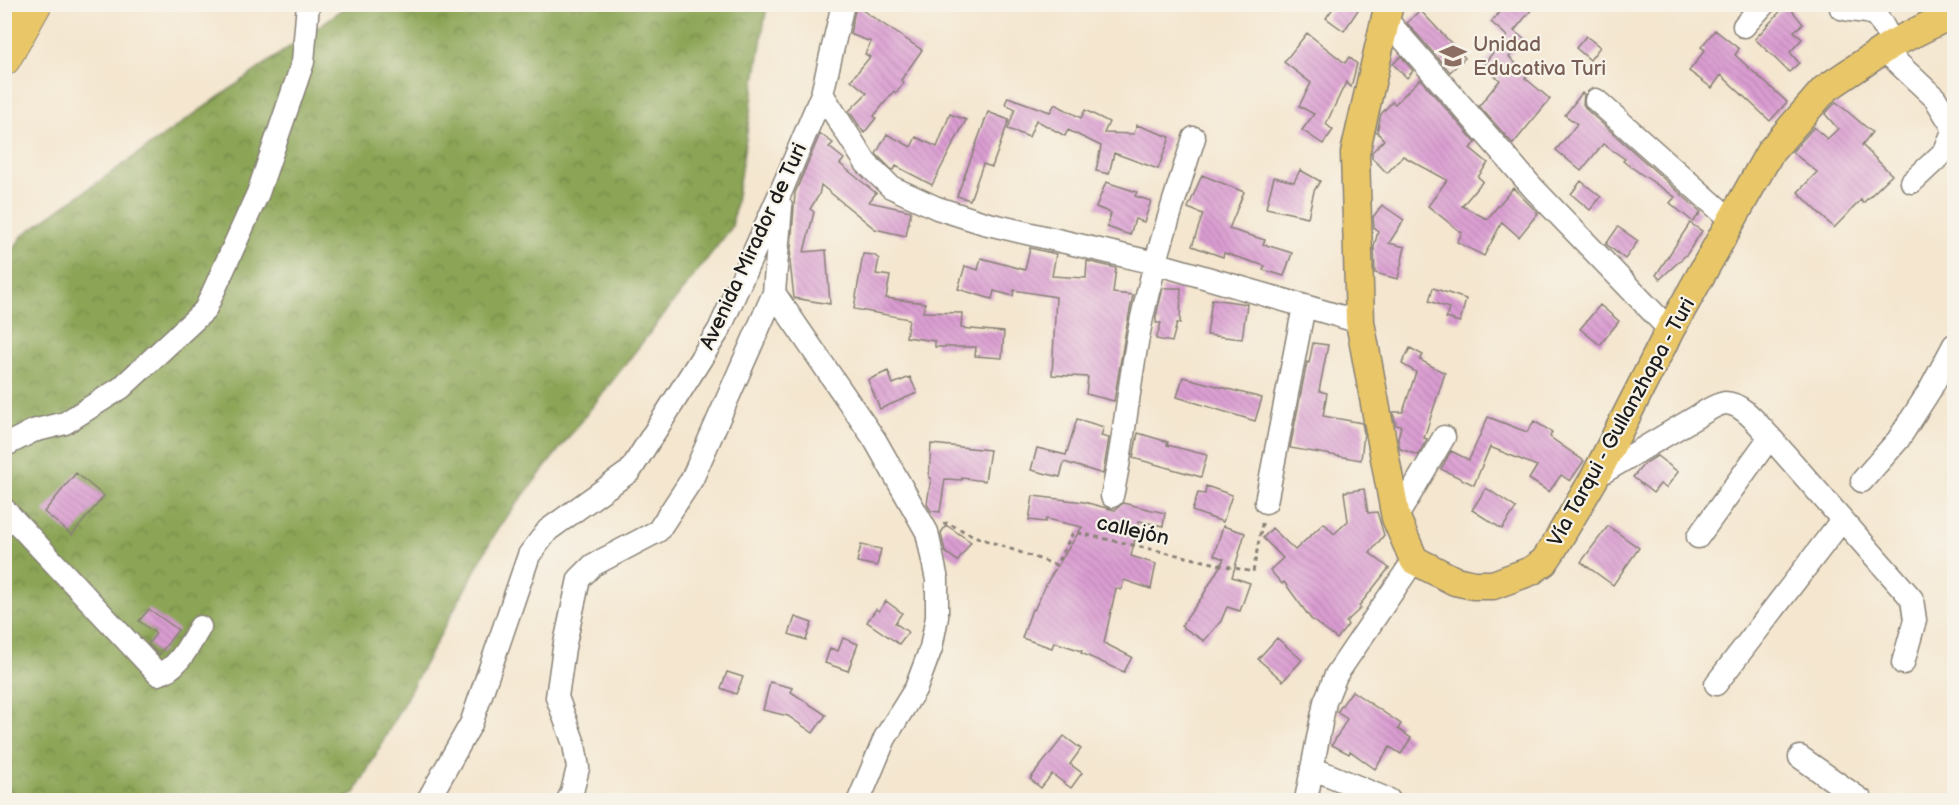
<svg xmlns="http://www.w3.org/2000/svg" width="1959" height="805" viewBox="0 0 1959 805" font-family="'Balsamiq Sans',sans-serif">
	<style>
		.forest { fill: url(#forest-crowns); stroke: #546038; stroke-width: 1.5 }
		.building { fill: url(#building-back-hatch) }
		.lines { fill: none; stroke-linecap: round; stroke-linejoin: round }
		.minor-casing { stroke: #888176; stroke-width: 25 }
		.major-casing { stroke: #888176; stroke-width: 31 }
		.highway-casing { stroke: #888176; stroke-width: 35 }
		.path { stroke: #888176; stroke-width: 3; stroke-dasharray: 4.5 4.5; stroke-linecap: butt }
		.minor { stroke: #fff; stroke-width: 22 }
		.major { stroke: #e9c769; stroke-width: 28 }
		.highway { stroke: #e9c769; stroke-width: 33 }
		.labels { text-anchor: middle; stroke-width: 4.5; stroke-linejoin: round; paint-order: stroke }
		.education-label { font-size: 21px; fill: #785e54; stroke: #f7f3e8; text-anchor: start }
		.street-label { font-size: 21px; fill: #1c1c1c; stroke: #f7f3e8 }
	</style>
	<defs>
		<pattern id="forest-crowns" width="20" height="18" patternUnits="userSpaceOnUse" patternTransform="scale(1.5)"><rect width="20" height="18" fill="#8ba455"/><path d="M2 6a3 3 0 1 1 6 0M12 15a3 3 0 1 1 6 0" fill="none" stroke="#718546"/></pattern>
		<pattern id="building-back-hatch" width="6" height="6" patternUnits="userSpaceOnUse" patternTransform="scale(1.5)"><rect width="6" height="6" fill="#da9cd1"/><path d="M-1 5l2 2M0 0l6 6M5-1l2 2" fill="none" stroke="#ba86b3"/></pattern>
	</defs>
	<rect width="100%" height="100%" fill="#f7f3e8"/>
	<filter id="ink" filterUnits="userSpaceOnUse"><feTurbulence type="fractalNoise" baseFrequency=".0167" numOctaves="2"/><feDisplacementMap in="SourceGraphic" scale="12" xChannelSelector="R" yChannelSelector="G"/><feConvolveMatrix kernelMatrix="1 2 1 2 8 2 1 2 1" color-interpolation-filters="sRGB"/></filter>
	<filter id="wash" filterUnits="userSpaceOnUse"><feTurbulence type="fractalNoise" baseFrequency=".008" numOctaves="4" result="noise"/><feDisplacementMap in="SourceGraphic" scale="24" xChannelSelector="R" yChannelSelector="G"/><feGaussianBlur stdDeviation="1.35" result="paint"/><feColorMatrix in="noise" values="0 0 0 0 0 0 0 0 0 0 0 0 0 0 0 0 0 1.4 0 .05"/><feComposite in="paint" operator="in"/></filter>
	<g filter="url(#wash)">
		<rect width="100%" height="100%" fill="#f4e6cf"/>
		<path class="forest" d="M349 5H767L732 227 498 528 355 793 344 800H5L4 263 23 235Z"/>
		<g id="blocks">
			<path class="building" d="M1336 4H1362L1344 31 1326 18Z
				M1507 4H1536L1514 31 1524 39 1509 57 1528 75 1525 78 1550 99 1513 144 1479 106 1500 80 1482 66 1507 36 1491 22Z
				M1787 4 1803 24 1794 31 1802 39 1790 52 1799 63 1789 72 1755 39Z
				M856 6 922 50 901 80 904 83 896 93 894 91 874 116 876 118 864 133 849 111 867 93 851 80 870 57 865 54 871 42 850 34Z
				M1420 10 1465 58 1450 72 1407 23Z
				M1715 30 1739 49 1735 55 1787 102 1770 121 1721 75 1712 88 1689 71 1705 50 1701 47Z
				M1307 33 1345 63 1349 57 1357 64 1351 87 1346 82 1326 124 1333 130 1323 144 1302 130 1314 114 1299 106 1311 83 1284 62Z
				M1586 36 1600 47 1590 60 1576 48Z
				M1401 56 1413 71 1407 78 1393 64Z
				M1420 79 1476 143 1470 148 1488 163 1478 177 1483 181 1462 206 1487 219 1513 188 1538 213 1519 237 1502 222 1484 256 1457 242 1462 233 1428 206 1447 180 1403 156 1387 173 1372 158V152L1384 140 1377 132 1381 114 1392 102 1395 104Z
				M1582 93 1584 94 1583 104 1587 110 1701 212 1693 222 1670 203 1675 197 1628 165 1623 161 1625 159 1603 144 1581 171 1556 150 1577 124 1565 115Z
				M1008 97 1050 112 1055 104 1081 118 1085 110 1109 122 1104 133 1134 134 1137 125 1170 137 1158 169 1114 153 1109 174 1096 171 1101 146 1068 130 1065 136 1036 120 1029 137 1008 129 1015 109 1005 104Z
				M1836 102 1872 132 1862 145 1892 175 1863 203 1861 200 1834 228 1798 192 1817 172 1792 152 1814 127 1827 139 1838 129 1825 114Z
				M988 112 1009 120 992 167 983 164 970 200 957 196Z
				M950 114 966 120 932 185 896 166 894 170 891 169 876 154 887 134 911 147 916 137 937 147Z
				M820 134 833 143 829 147 844 159 840 164 876 193 869 202 911 211 906 236 875 229 821 185 819 195 810 209 814 212 804 252 826 250 830 304 794 298 790 262 795 193Z
				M1300 170 1320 181 1314 191 1308 217 1266 208 1274 177 1294 182Z
				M1202 175 1244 192 1229 229 1265 240 1263 244 1292 253 1284 276 1263 270 1265 266 1224 253 1223 257 1192 246 1203 214 1188 208Z
				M1581 181 1601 197 1590 210 1571 194Z
				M1106 182 1137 192 1135 196 1151 201 1144 222 1135 219 1130 235 1107 227 1111 213 1096 207Z
				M1382 205 1404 220 1389 243 1405 247 1398 279 1375 273 1374 247 1378 231 1374 228 1373 217Z
				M1690 223 1702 231 1687 254 1660 279 1656 275Z
				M1618 227 1638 241 1625 259 1606 244Z
				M1030 248 1056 254 1052 276 1086 278 1087 261 1116 268 1113 293 1133 295 1125 335 1114 401 1086 394 1088 377 1052 375 1056 297 1014 290 1013 296 994 291 992 299 958 289 965 266 978 270 981 258 1025 270Z
				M863 254 874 255 879 259 876 274 890 276 886 298 925 303 923 312 962 313 961 328 1004 332 1002 358 975 356 976 347H935V341L906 337 909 319 854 309Z
				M1163 288H1181L1180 323H1177L1172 342 1156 339 1161 323H1156V316Z
				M1433 288 1466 299 1460 322 1446 318 1449 308 1429 301Z
				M1212 299 1247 304 1242 339 1207 335Z
				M1600 305 1619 321 1600 345 1580 329Z
				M1313 343 1328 345 1319 391 1327 393 1323 416 1362 423 1364 433 1361 460 1290 448 1307 362 1309 363Z
				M1410 348 1423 355 1420 360 1445 373 1424 438 1427 439 1418 455 1400 449 1398 438 1401 426 1396 425 1393 412H1403L1416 372 1402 364Z
				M888 371 893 384 910 377 917 393 880 409 868 380Z
				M1183 377 1262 398 1255 421 1177 397Z
				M1488 417 1527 432 1534 421 1552 432 1550 437 1584 461 1570 481 1561 475 1549 492 1529 479 1537 466 1490 447 1474 485 1441 469 1451 451 1469 460Z
				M1077 419 1104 427 1101 436 1109 438 1103 474 1064 462 1060 477 1031 470 1037 448 1066 455Z
				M1138 433 1168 442 1167 445 1207 455 1201 477 1133 458Z
				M931 444 990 450 985 481 962 478V480L945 479 940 512 931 511 927 504 931 478H929Z
				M1657 456 1678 472 1666 488 1660 484 1653 493 1633 477 1644 464Z
				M76 473 104 496 72 535 44 512Z
				M1206 486 1232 495 1223 522 1192 511 1198 493 1205 494Z
				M1486 488 1516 508 1502 529 1472 510Z
				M1364 489 1368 513 1377 512 1384 535 1370 553 1389 568 1359 606 1361 608 1346 622 1348 625 1337 639 1311 619 1284 582 1282 584 1270 570 1283 558 1263 538 1272 528 1295 550 1324 523 1334 534 1348 521 1344 492Z
				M1033 496 1084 502 1110 509 1115 510 1123 503 1165 513 1163 526 1139 521 1131 556 1156 564 1151 589 1124 580 1121 590 1116 588 1104 643 1132 657 1124 672 1081 653 1082 651 1054 642 1052 648 1022 638 1032 609 1034 610 1049 579 1082 527 1046 519 1045 522 1029 520Z
				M946 525 971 542 958 561 945 552 941 533Z
				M1223 526 1245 533 1232 577 1250 583 1240 611 1227 607 1221 621 1204 641 1181 626 1202 597 1224 559 1214 555Z
				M1608 526 1639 548 1613 585 1581 562Z
				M861 545 881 549 877 566 857 562Z
				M886 601 902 613 895 623 908 632 899 644 867 622 876 609 879 611Z
				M149 609 178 630 159 655 148 644 156 634 139 621Z
				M795 617 812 623 806 640 789 634Z
				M843 638 858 644 848 671 825 663 830 648 838 651Z
				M1277 638 1302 660 1283 681 1258 659Z
				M727 672 743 677 736 694 721 688Z
				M770 682 793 688 791 692 826 715 813 733 788 716 763 710Z
				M1352 691 1401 724 1398 729 1411 738 1401 754 1390 747 1375 769 1350 751 1349 754 1332 745 1347 719 1337 712Z
				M1064 736 1081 749 1070 764 1082 773 1071 788 1052 774 1041 788 1030 779Z"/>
		</g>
	</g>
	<g filter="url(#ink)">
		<use href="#blocks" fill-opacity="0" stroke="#888176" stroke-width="1.5"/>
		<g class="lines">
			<defs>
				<path id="minor" d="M1840 4 1841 8C1851 11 1861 11 1870 13 1881 16 1887 35 1892 44
					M1385 18 1534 189 1670 330
					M1744 26 1764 4
					M1884 50 1935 98 1954 129
					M822 94 866 163 891 187 937 208 984 223 1155 263 1360 322
					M1596 100 1732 221
					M1912 182 1945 151 1954 129
					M774 293 875 440 927 532 937 580V617L931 648 916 688 885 738 859 800
					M4 446 33 431 65 423 121 388 205 310 258 193 303 62 308 4
					M1595 477 1708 410C1713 407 1720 404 1725 403 1743 403 1759 426 1770 437L1912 599 1915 620 1903 663
					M1862 481 1898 440 1930 390 1954 345
					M1112 496C1124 443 1128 390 1138 337 1151 269 1173 204 1194 138
					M1266 502 1304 306
					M4 509 158 674C178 670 190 643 200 627
					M1396 518 1444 437
					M1698 537 1770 437
					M1716 684 1842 520
					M1800 757 1861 800
					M1312 768 1389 800
					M428 800 471 724 529 555 548 530 630 471 719 330 782 189 822 94 843 4
					M568 800 572 792 578 768 574 744 557 697 564 648 579 579 593 565 658 531 692 479 774 293 781 206
					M1306 800 1325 702 1336 675 1414 560"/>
				<path id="major" d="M1389 4 1355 153 1360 322 1396 518 1414 560 1455 581 1474 585H1493L1531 571 1544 562 1552 550 1595 477 1670 330 1770 152 1825 89 1892 44 1954 13"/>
				<path id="highway" d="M4 59 35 4"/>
			</defs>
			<use href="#minor" class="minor-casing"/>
			<use href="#major" class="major-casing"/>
			<use href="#highway" class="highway-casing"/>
			<path class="path" d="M943 524 947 523 974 536 1056 565 1073 533H1079L1253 572 1263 519"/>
			<use href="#minor" class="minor"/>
			<use href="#major" class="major"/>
			<use href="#highway" class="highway"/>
		</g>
	</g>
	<defs>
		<symbol id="school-bare" viewBox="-9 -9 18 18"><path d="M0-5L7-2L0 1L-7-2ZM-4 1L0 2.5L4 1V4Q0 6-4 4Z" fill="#8d6e63" stroke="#f7f3e8" stroke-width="2.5" paint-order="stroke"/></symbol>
	</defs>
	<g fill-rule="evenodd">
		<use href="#school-bare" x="1434" y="37" width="38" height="38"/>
	</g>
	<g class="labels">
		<g class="education-label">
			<text x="1473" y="51">Unidad<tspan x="1473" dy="24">Educativa Turi</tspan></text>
		</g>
		<g class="street-label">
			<text transform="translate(753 246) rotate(-65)" y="7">Avenida Mirador de Turi</text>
			<text transform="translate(1621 422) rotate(-61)" y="7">Vía Tarqui - Gullanzhapa - Turi</text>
			<text transform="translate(1133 530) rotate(13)" y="7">callejón</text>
		</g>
	</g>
	<rect width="1959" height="805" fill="none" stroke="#f7f3e8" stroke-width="24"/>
</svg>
